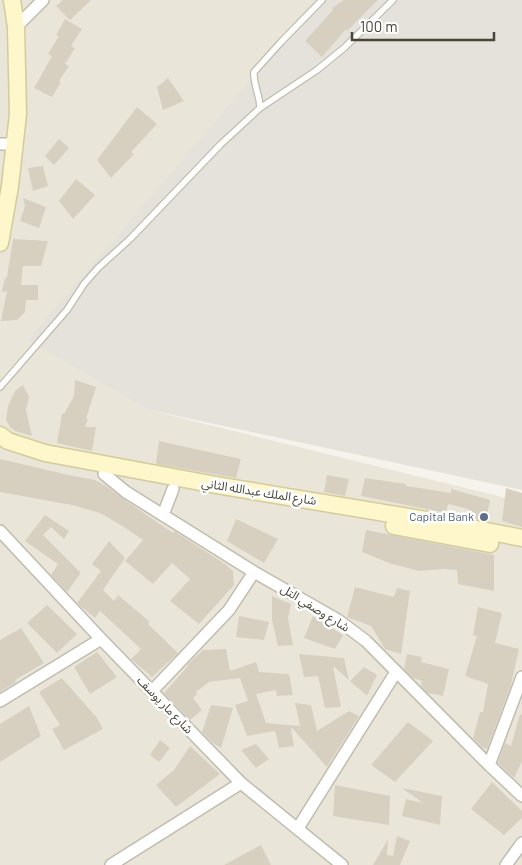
<svg xmlns="http://www.w3.org/2000/svg" width="522" height="865" viewBox="0 0 522 865" font-family="Barlow,'Noto Sans Arabic',sans-serif">
	<style>
		.residential { fill: #e9e6d9 }
		.industrial { fill: #e5e2dc }
		.building { fill: #d7d0c0 }
		.lines { fill: none; stroke-linecap: round; stroke-linejoin: round }
		.lane-casing { stroke: #c1bcad; stroke-width: 8 }
		.street-casing { stroke: #c1bcad; stroke-width: 14 }
		.secondary-casing { stroke: #d4cb9b; stroke-width: 19 }
		.lane { stroke: #fff; stroke-width: 5.5 }
		.street { stroke: #fff; stroke-width: 11 }
		.secondary { stroke: #fef7cc; stroke-width: 16 }
		.service-dot { fill: #5c6f8a; stroke: #fff; stroke-width: 2 }
		.labels { text-anchor: middle; stroke-width: 5; stroke-linejoin: round; paint-order: stroke }
		.street-label { font-size: 12px; fill: #494539; stroke: #fff }
		.service-label { font-size: 12px; fill: #4e5e75; stroke: #fff; text-anchor: end }
	</style>
	<rect width="100%" height="100%" fill="#f5f3eb"/>
	<path class="residential" d="M0 0H319L149 410 522 502V865H0Z"/>
	<path class="industrial" d="M319 0H522V490L149 410 28 340Z"/>
	<path class="building" d="M63 0H91L70 20 56 6Z
		M344 0H378L347 31 346 29 322 57 305 41 333 10 332 8Z
		M65 19 82 29 71 46 75 48 65 64 69 66 59 81 61 82 52 97 34 88 52 56 48 54 59 36 56 35Z
		M168 78 184 101 163 110 157 87Z
		M137 107 157 124 131 152 134 154 111 178 97 160Z
		M59 139 69 148 54 165 45 156Z
		M43 166 48 186 33 191 28 168Z
		M76 179 95 195 73 219 59 201Z
		M23 198 46 207 39 228 20 221 25 206Z
		M13 239 48 241 41 266H23L21 285H38V300H26L25 312 17 320 1 321 7 291 2 292 5 278 7 277Z
		M75 380 96 387 86 419H88L85 427H96L92 451 57 443 62 414H64L74 396Z
		M23 385 29 397 26 410 32 436 15 431 10 427 6 420 8 406 15 391Z
		M159 441 241 459 236 478 156 464Z
		M0 459 69 475 95 480 106 486 122 498 173 533 174 531 225 564 233 571 234 585 199 624 170 601 190 579 172 563 153 584 125 561 143 540 124 527 100 513 72 505 0 492Z
		M327 475 349 479 345 496 324 492Z
		M365 478 406 484V486L451 493V489L490 500 486 521 468 517V509L448 504 446 513 361 496Z
		M506 488 522 493V527L502 521Z
		M45 515 69 531 64 539 51 527 43 535 80 572V574L67 592 51 575 58 564 25 541Z
		M236 519 278 539 264 563 227 541Z
		M366 530 494 555V591L458 584 457 570 444 569 419 571 389 563 362 552Z
		M109 541 125 558 103 590 114 601 118 595 150 622 148 624 178 653 152 677 131 659 141 649 100 611 95 618 77 603 101 571 92 564Z
		M355 587 394 597 397 588 410 591 401 654 385 649 371 626 347 617Z
		M272 596 291 604 288 618 293 645 278 646 272 620Z
		M47 605 77 634 57 653 27 623Z
		M478 607 502 613 495 643 519 649 511 685 487 749 482 747 473 738 480 712H483L488 684 465 676 477 636 473 635Z
		M239 616 269 622 264 640 236 637Z
		M313 616 343 635 335 649 304 638Z
		M21 628 44 663 15 680 16 682 0 692V640Z
		M226 649 230 671 256 662 259 672 289 674 293 695 277 696 276 690 256 694 266 723 300 726 295 703 311 705 317 731 349 711 359 716 327 767 292 728 291 729 294 746 279 748 275 731 247 736 235 705 248 701 240 678 209 682 196 692 197 694 193 698 202 710 190 720 164 693 188 666 187 665 203 650Z
		M97 652 117 677 90 694 74 667Z
		M299 654 344 658 349 680 333 666 341 707 325 708 318 676 304 677Z
		M407 654 422 657 421 662 449 669 443 696 428 693 421 686 422 681 413 678 404 669Z
		M364 667 377 675 367 696 350 681Z
		M62 678 97 718 103 729 64 750 52 729 60 725 39 692Z
		M211 705 233 708 221 748 213 743 202 732Z
		M29 706 41 736 0 762V724Z
		M520 714 522 715V761L514 778 498 763 505 743 511 746Z
		M408 722 433 741 395 782 371 765Z
		M160 740 170 748 159 762 150 755Z
		M256 744 269 759 256 768 241 750Z
		M190 746 220 774 176 807 156 785 174 770Z
		M492 782 522 811V818L504 835 471 809Z
		M335 785 390 796 389 825 333 816Z
		M402 788 442 796 440 825 402 816 406 799 423 803Z
		M397 836 410 841 400 865H373L388 839 387 855 393 856Z
		M261 845 271 865H224Z"/>
	<g class="lines">
		<defs>
			<path id="lane" d="M260 108C260 95 253 84 254 72L281 42 322 0
				M0 387 67 310 84 284 98 268 130 239 221 144 260 108 317 70 344 48 393 0"/>
			<path id="street" d="M16 27 43 0
				M0 144H14
				M104 474 126 492 254 572 338 620 366 641 489 765 522 796
				M163 515 173 489
				M0 531 101 639 241 783 342 865
				M152 691 229 610 254 572
				M0 701 101 639
				M489 765 522 677
				M298 828 396 672
				M111 865 241 783
				M506 865 522 843"/>
			<path id="secondary" d="M0 243 10 186 18 114 16 27 12 0
				M0 435 8 441 45 453 216 485 451 524 522 538
				M394 526 490 544"/>
		</defs>
		<use href="#lane" class="lane-casing"/>
		<use href="#street" class="street-casing"/>
		<use href="#secondary" class="secondary-casing"/>
		<use href="#lane" class="lane"/>
		<use href="#street" class="street"/>
		<use href="#secondary" class="secondary"/>
	</g>
	<circle class="service-dot" cx="484" cy="517" r="5"/>
	<g class="labels">
		<g class="street-label">
			<text transform="translate(259 492) rotate(9)" y="4">شارع الملك عبدالله الثاني</text>
			<text transform="translate(315 608) rotate(32)" y="4">شارع وصفي التل</text>
			<text transform="translate(165 705) rotate(46)" y="4">شارع مار يوسف</text>
		</g>
		<g class="service-label">
			<text x="474" y="521">Capital Bank</text>
		</g>
	</g>
	<path d="M352 32v8h142v-8" fill="none" stroke="#494539" stroke-width="2.5"/>
	<text x="360" y="32" font-size="15" fill="#494539" stroke="#ffffff" stroke-width="4" paint-order="stroke">100 m</text>
</svg>
